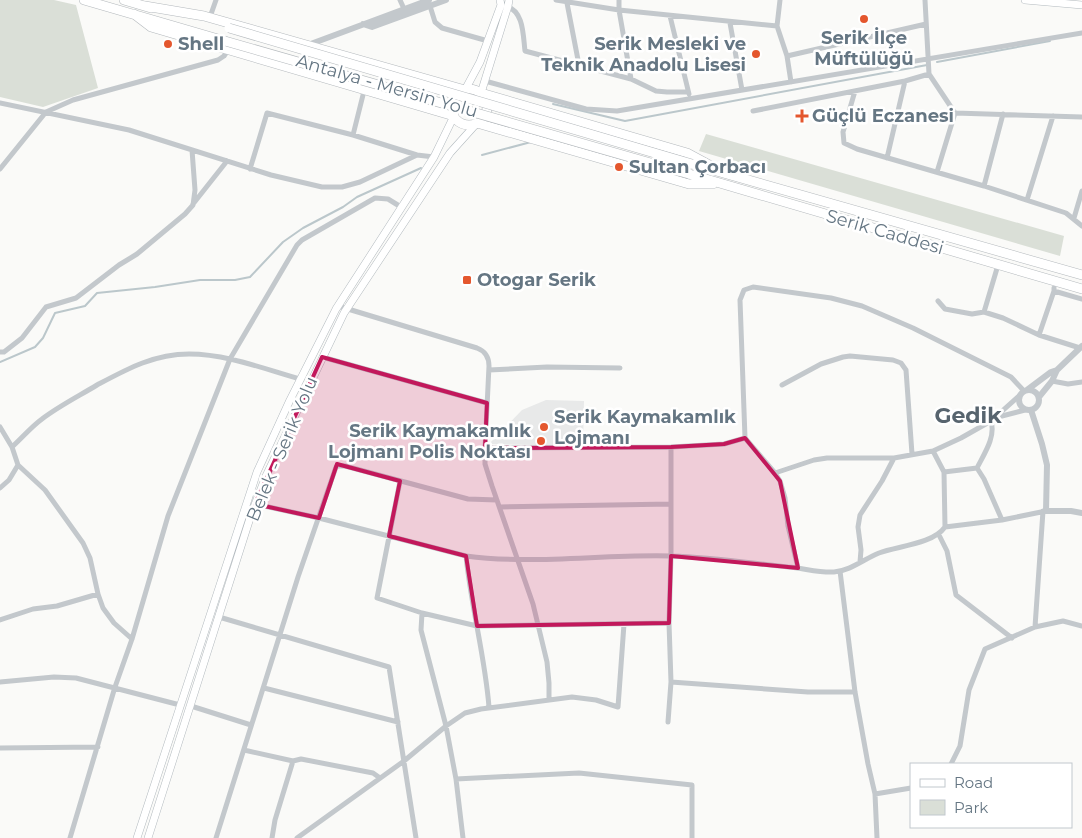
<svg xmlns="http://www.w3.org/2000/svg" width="1082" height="838" viewBox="0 0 1082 838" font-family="Montserrat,sans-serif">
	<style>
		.built { fill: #e8e9e9 }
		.green { fill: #dadfd7 }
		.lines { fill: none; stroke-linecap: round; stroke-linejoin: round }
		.stream { stroke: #bbc7cb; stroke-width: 2 }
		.secondary-casing { stroke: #b3babf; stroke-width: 8 }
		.trunk-casing { stroke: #b4b9bd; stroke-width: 10 }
		.minor { stroke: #c3c8cc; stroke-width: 5 }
		.tertiary { stroke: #c3c8cc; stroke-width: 6 }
		.secondary { stroke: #fff; stroke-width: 7 }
		.trunk { stroke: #fff; stroke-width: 9 }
		.trunk-bridge-casing { stroke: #b4b9bd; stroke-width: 10; stroke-linecap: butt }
		.trunk-bridge { stroke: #fff; stroke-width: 9 }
		.marked { fill: #c2185b; fill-opacity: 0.2; stroke: #c2185b; stroke-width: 4; stroke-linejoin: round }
		.poi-dot { fill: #e4572e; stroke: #fff; stroke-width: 2 }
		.labels { text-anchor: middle; stroke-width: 5; stroke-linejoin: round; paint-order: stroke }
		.poi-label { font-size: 18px; font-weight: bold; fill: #657683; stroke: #fff; text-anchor: start }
		.street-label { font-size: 18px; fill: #657683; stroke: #fff }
		.district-label { font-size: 22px; font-weight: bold; fill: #57646e; stroke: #fff }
	</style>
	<rect width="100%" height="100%" fill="#fafaf8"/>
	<path class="built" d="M546 400 584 401 583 446 489 444 522 410Z"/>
	<path class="green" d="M0 0H54L76 5 98 88 43 107 0 97Z
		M706 134 1064 236 1060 256 699 151Z"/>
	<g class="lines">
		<path class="stream" d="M937 62 1050 41
			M553 104 625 121 927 65
			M482 155 531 142
			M0 362 35 347 43 338 55 313 85 306 97 293 155 287 200 280H235L250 277 283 242 303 228 343 207 357 197 421 168"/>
		<defs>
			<path id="secondary" d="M1025 0 1082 5
				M465 90 480 62 501 5 500 0
				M481 93 508 6 509 0
				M137 838 257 472 290 400 336 309 434 157 454 116
				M148 838 251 515 266 476 344 313 450 153 477 123"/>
			<path id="trunk" d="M84 0 225 41
				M124 0 151 8
				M145 6 204 16 465 90
				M134 14 151 27 454 116
				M451 107a18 18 0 1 1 36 0a18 18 0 1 1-36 0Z
				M481 93 687 153 713 167
				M477 123 689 184H713
				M692 164 1082 275
				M689 174 1082 289"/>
		</defs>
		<use href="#secondary" class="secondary-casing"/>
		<use href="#trunk" class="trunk-casing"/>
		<path class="minor" d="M400 0 405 11
			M556 0 619 10 777 26
			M619 0V10L631 79
			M780 0 777 26 787 56 791 82
			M925 0 929 74 955 113
			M567 3 579 65
			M430 6 435 22 442 28 488 41
			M506 6C524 11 523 35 525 51L631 79 656 91 667 92H688
			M670 16 689 94
			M210 17 216 0
			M730 23 742 90
			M787 56 926 24
			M485 81 586 109 617 111 1082 33
			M855 91 843 132 844 143 857 149 984 186 1066 213 1082 226
			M0 103 129 130 271 175 322 187H342L360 182 417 155
			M753 111 905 81 929 74
			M955 113 1082 117
			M353 135 364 91
			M887 158 905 81
			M0 169 46 112 73 100 218 60 224 56 228 50
			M250 169 267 113 353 135 417 155 434 157
			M937 172 955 113
			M984 186 1003 114
			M1027 200 1053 116
			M193 204 227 161
			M1074 218 1082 191
			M1054 288V291L1082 299
			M938 301 945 309 972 314 984 312 1003 318 1039 335 1080 348
			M338 306 477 348C485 351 489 357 489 366L485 448V464L492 486 533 604 547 662 549 683V699
			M984 312 998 265
			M1039 335 1054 291
			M0 352H4L22 338 46 307 76 298 119 265 137 254 185 214 193 205 195 190 192 150
			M322 357 487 403
			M489 370 547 367 620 368
			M1052 381 1068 384 1082 382
			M782 385 821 364 843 357 850 356 893 360 901 363 906 370 912 454
			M998 417 1025 410
			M991 421C996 437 984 454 977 468L984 479 1002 520
			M0 427 12 447 18 465 45 490 83 543 90 558 98 594 103 608 114 623 132 639
			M745 438 775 473 780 481 785 498 788 526 798 568
			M12 447C22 438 31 427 42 419 59 406 79 396 97 385 127 369 154 354 189 354 227 354 264 369 300 379
			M485 448 671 447 724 444 745 438 740 300 744 290 753 287 831 298 862 306 913 328 1011 377 1024 391
			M944 472 977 468
			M775 473 814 460 827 458H894L933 451 961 438 991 421 1020 395
			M400 481 377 598 422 613 477 626 669 623
			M0 488 9 480 18 465
			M255 504 319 518 466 556C533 565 603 554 671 556 710 557 750 563 788 567 803 568 819 573 834 572 850 571 864 559 879 553 898 546 933 544 945 527L944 472 933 451
			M500 507 671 504
			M945 527 1002 520 1046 511
			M939 535 947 551 956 595 1012 638
			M466 556C471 607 485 656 489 707
			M860 562 861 550 858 527 860 515 882 481 894 458
			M840 571 855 692 868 764 875 794 877 838
			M422 613 421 630 446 726 456 779 463 838
			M219 617 389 667 416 838
			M0 620 33 609 57 606 98 594
			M1035 627 1043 511
			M0 682 54 677 76 678 180 705
			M671 682 808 692H855
			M264 688 398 722
			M191 706 251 725
			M668 722 671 682 669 623 671 556V447
			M0 748 98 747
			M244 750 293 761 301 759 373 773 380 778
			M951 764 960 746 969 690 985 649 1035 627 1063 621 1082 626
			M456 779 579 773 692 785V838
			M875 794 911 788
			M70 838 115 687 132 639 168 516 230 359 297 245 302 240 375 198 388 199 401 207
			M216 838 298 577 336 467 339 466H345L468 499 497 500
			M272 838 275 820 293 761
			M297 838 404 761 446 726 465 713 481 709 572 697 596 700 618 707 624 624"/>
		<path class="tertiary" d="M363 24 372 27 446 0
			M308 45 429 0
			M1019 400a10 10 0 1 1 20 0a10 10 0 1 1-20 0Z
			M1027 390 1051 372 1057 370
			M1039 397 1052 381 1057 370 1082 346
			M1031 410 1042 444 1047 465 1046 511H1071L1082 513"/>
		<use href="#secondary" class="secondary"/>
		<use href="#trunk" class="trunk"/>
		<defs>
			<path id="trunk-bridge" d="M229 28 692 164
				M225 41 689 174"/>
		</defs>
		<use href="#trunk-bridge" class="trunk-bridge-casing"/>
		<use href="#trunk-bridge" class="trunk-bridge"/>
	</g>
	<path class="marked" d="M322 357 487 403 485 448 671 447 724 444 745 438 780 481 798 568 671 556 669 623 477 626 466 556 389 536 400 481 337 464 319 518 255 504Z"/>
	<g class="poi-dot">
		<circle cx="864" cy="19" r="5"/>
		<circle cx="168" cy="44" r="5"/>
		<circle cx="756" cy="54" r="5"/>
		<path d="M799.5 108.5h5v5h5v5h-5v5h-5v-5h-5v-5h5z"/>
		<circle cx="619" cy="167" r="5"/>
		<rect x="462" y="275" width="10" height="10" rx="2.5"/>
		<circle cx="544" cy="427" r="5"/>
		<circle cx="541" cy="441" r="5"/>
	</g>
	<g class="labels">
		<g class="poi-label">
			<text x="864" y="44" text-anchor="middle">Serik İlçe<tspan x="864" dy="21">Müftülüğü</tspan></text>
			<text x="178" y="50">Shell</text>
			<text x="746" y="50" text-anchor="end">Serik Mesleki ve<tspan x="746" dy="21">Teknik Anadolu Lisesi</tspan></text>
			<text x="812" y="122">Güçlü Eczanesi</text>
			<text x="629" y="173">Sultan Çorbacı</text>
			<text x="477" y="286">Otogar Serik</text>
			<text x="554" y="423">Serik Kaymakamlık<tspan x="554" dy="21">Lojmanı</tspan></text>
			<text x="531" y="437" text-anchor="end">Serik Kaymakamlık<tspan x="531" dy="21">Lojmanı Polis Noktası</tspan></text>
		</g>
		<g class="street-label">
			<text transform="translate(387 86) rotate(16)" y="6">Antalya - Mersin Yolu</text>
			<text transform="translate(885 232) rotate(16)" y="6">Serik Caddesi</text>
			<text transform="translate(282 449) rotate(-67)" y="6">Belek - Serik Yolu</text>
		</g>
		<g class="district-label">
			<text x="968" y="423">Gedik</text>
		</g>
	</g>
	<rect x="910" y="763" width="162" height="65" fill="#ffffff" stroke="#c1c8cd"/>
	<rect x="920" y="779" width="25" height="8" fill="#ffffff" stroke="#c1c8cd"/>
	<text x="954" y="788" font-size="15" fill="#657683">Road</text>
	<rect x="920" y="800" width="25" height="15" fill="#dadfd7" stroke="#c1c8cd"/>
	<text x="954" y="813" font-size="15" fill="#657683">Park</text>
</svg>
